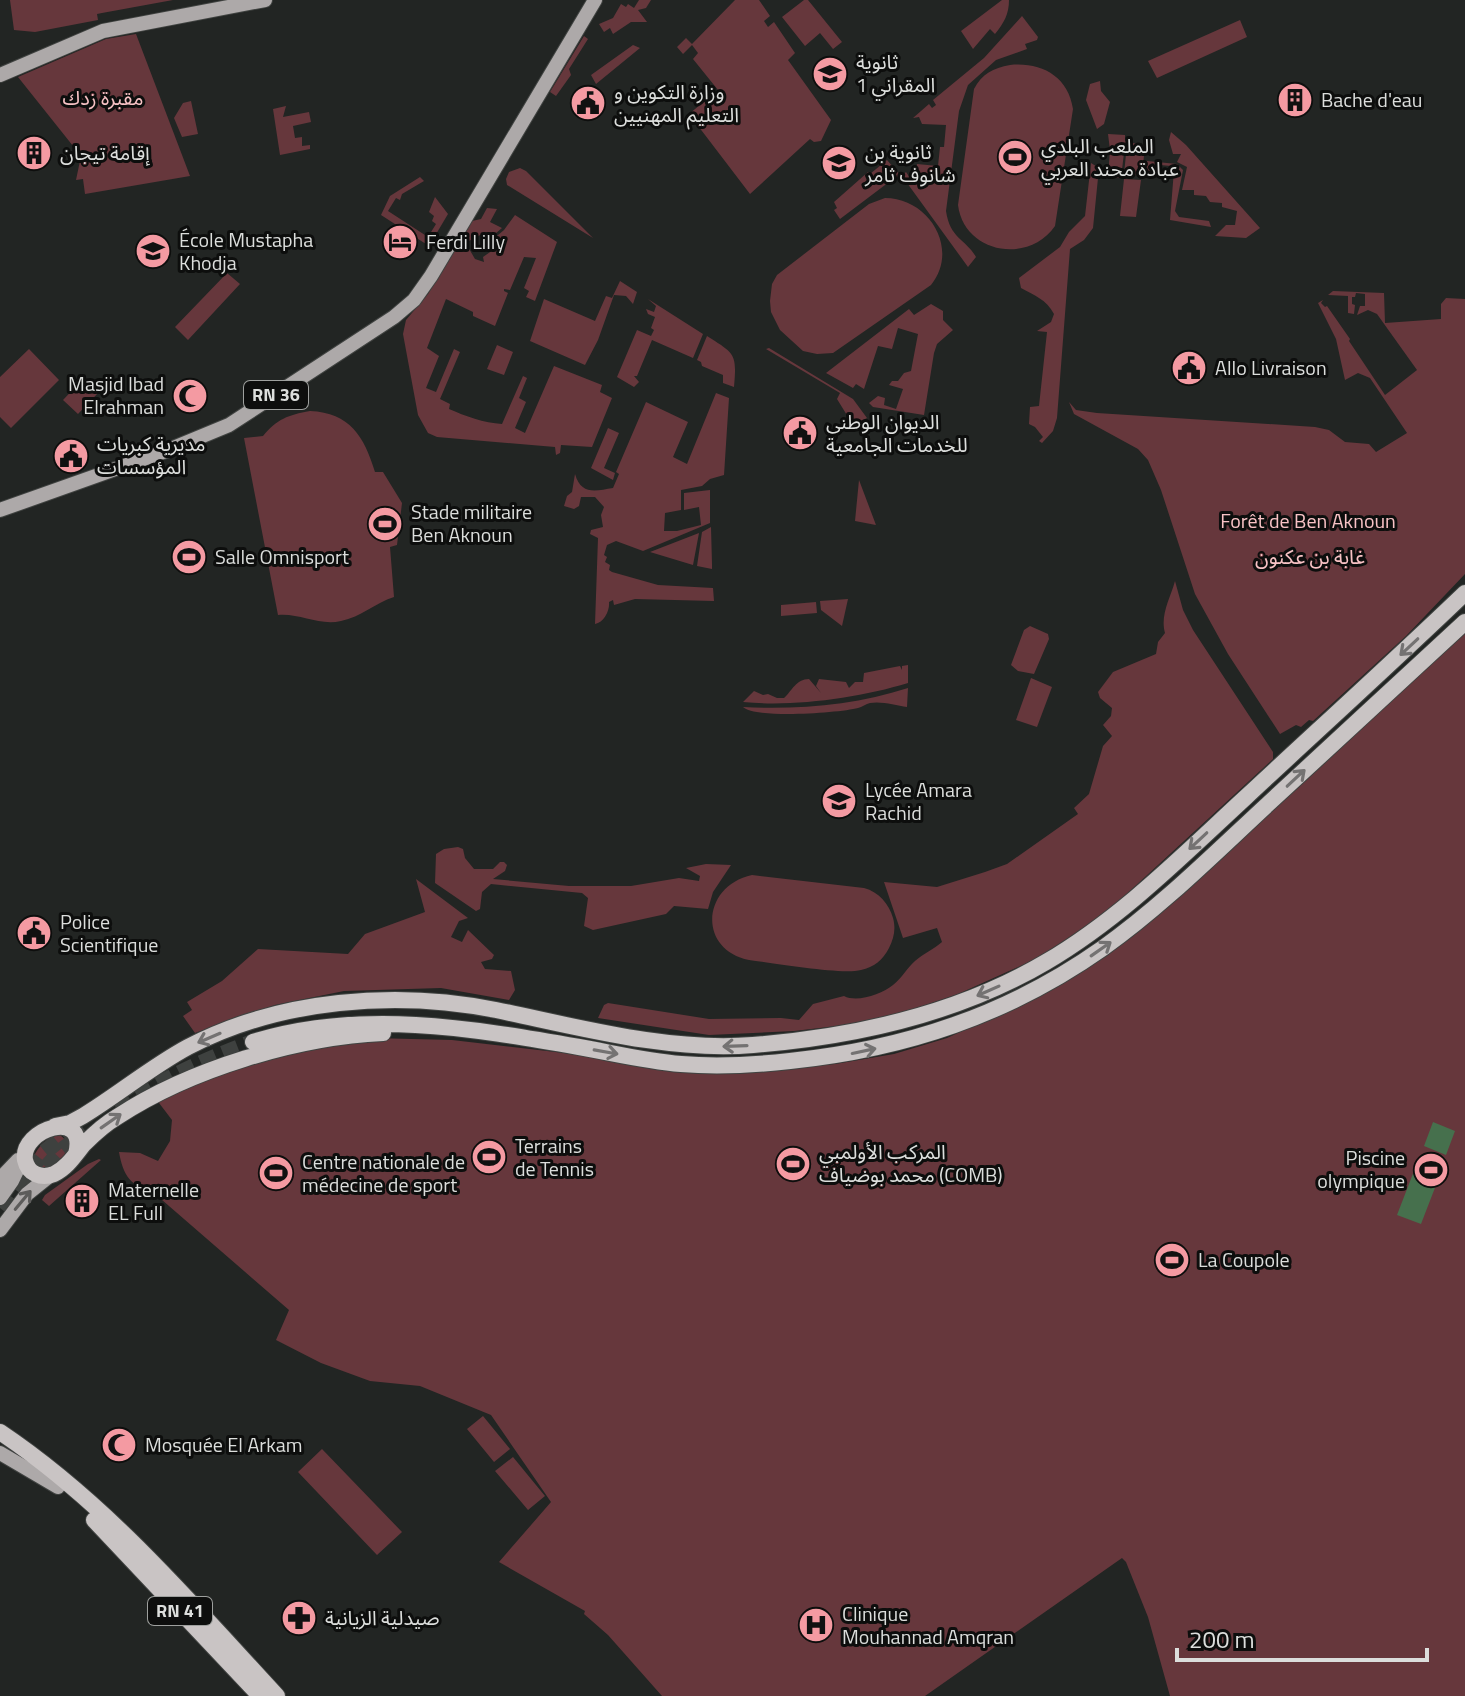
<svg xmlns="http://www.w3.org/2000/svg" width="1465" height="1696" viewBox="0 0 1465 1696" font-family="'Titillium Web','Noto Sans Arabic',sans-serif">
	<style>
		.green { fill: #66373c }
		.water { fill: #46704d }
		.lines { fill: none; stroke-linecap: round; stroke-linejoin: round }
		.highway-tunnel { stroke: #3e413f; stroke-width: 16; stroke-dasharray: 16 8; stroke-linecap: butt }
		.primary-casing { stroke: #404341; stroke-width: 16 }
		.highway-casing { stroke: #404341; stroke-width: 18 }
		.primary { stroke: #ada9a9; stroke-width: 14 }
		.highway { stroke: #c9c4c4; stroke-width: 16 }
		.oneway { stroke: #747272 }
		.oneway2 { stroke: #5d5c5b }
		.labels { text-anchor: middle; stroke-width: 6; stroke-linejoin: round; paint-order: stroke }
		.shield { fill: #0d0e0d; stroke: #9ea09e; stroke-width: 2 }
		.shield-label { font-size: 18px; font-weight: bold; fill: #dcdedc }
		.poi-label { font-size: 20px; fill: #dcdedc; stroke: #0d0e0d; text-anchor: start }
		.park-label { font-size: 20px; fill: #f8c2c5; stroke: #0d0e0d }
	</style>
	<rect width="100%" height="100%" fill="#222523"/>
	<path class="green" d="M10 0H173L102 13 97 14 98 20 35 32 14 30Z
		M639 0H651L646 8 638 10 647 22H631L613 34 610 28 604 32 599 24 613 18 621 4 626 7 628 4 634 8Z
		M735 0H759L770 16 764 21 768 27 774 22 795 53 788 60 831 120 821 141 814 142 810 139 750 194 689 114 718 90 693 59 698 53 692 45 683 54 677 47 686 38 692 44Z
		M804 0H808L842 42 833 49 820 33 805 46 782 17Z
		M1002 0H1009C1009 14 1004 23 995 34L990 29 973 49 961 31Z
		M1022 16 1038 37 1037 40 1025 44 1027 49 996 60 968 85 959 111 946 211C950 239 966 239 976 257L968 267 902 176 906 172 910 178H915L917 164 938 166 940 147H944L946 125 922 124 919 117 913 118 929 104 932 108 936 105 933 100 984 58Z
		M1240 20 1247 37 1157 78 1148 61Z
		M136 34 190 176 85 194 83 179 76 180 81 156 18 77 106 39Z
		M584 36 588 39 569 69 571 75 556 96 550 92Z
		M633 45 640 48 596 84 591 75Z
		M1010 65C1041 62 1068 76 1073 109L1055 226C1028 265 964 253 958 205L974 89C982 74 993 68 1010 65Z
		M1100 81 1101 91 1110 102 1104 124 1097 129 1086 100 1090 84Z
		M191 101 198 134 182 137 174 118 183 103Z
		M286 106 283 117 309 112 311 122 293 126 295 138 302 137V146L310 145V149L280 155 273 109Z
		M1171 132 1186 145 1260 228 1246 238 1215 236 1226 225H1235L1237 211 1222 207V203L1210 202 1206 196 1194 195V190H1182L1187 167 1177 162 1181 154H1173L1169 140Z
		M1108 134 1125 135V141H1130L1129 150 1124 153 1121 178 1108 177 1110 150Z
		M1133 143 1145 146 1142 175 1124 174 1126 154 1132 152Z
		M887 160 901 176 893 179 840 219 834 210 837 208 834 202 868 172 870 174Z
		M1147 161 1177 164 1183 170 1175 211 1179 217 1209 221 1211 227 1170 220 1174 170 1171 166 1160 165 1159 177 1145 176Z
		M1091 163 1099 168 1093 228 1084 240 1070 249 1057 418 1053 431 1042 443 1039 441 1043 437 1035 427 1029 424 1030 407 1039 406 1047 332 1037 331 1051 322 1054 314C1046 299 1035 296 1021 288L1019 278 1060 247 1069 232 1085 216Z
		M520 168 526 171 593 238 507 185 506 179 509 172Z
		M420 177 424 181 402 194 400 200 396 198 388 211 428 237 436 224 432 221 434 216 429 212 435 197 448 214 429 246 381 215 390 196Z
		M1124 179 1141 180 1136 217 1120 216Z
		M885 198C929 198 960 249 931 285L833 353 817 354 803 351 780 330 771 312 770 301 772 284 777 275 869 204Z
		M487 208 497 209 490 222 502 228 489 239 482 234 469 241 468 247 475 259 484 262 483 257 493 250 491 241 504 230 515 215 557 242 535 301 526 297 529 291 524 288 536 258 524 257 510 290 504 289V291L508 293 495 326 473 316V312L446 299 427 348 439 356 426 388 436 392 454 349 460 352 440 399 450 404 449 409C465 416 484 423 502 424L523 376 527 378 519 398 526 402 515 428 525 433 554 366 602 385 600 392 612 398 592 447 561 445 560 453 556 455 555 447 437 437 428 433 418 415 403 334 406 320 428 294 472 221 481 219Z
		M227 273 240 284 188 340 175 327Z
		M620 281 637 292 633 304 626 296 614 295 598 340 585 365 530 341 544 299 595 321 606 296 612 298Z
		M1333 291 1384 293 1385 323 1441 319V304L1446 298 1465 299V574L1406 636 1313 721 1309 720 1301 727 1296 725 1280 734 1228 654 1195 594 1161 490 1148 460 1138 449 1074 414 1069 402 1076 410 1097 413 1315 427 1329 430 1345 442 1369 444 1376 452 1407 433 1370 378 1358 373 1345 380 1336 339 1318 303 1323 300 1321 303 1325 307 1327 306 1350 339 1349 341 1385 395 1417 370 1377 314 1368 310 1357 315 1360 306H1365V294L1356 293 1355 297H1352V304L1355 305 1354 314 1348 313V296L1328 295Z
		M648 299 703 334 693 358 652 340 637 376H634L639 382 634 387 617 377 637 330 651 336 654 330 651 328 655 317 648 314 646 309 654 312 656 306Z
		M931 304 943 311V320L953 330 937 344 934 353 924 415 873 407 869 403 878 396 885 398 884 405 896 409 903 389 889 385 892 381H898L904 373 911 371 918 334 898 328 892 349 878 346 864 389 856 384 853 388 826 373 909 309 914 315Z
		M707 336C735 354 737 353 734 387L723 383V375L702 366 701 362 697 360Z
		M497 345 513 352 504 375 487 369Z
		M769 348 853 399 867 418 853 425 837 399 840 393 766 349Z
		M29 349 59 380 11 428 0 417V377Z
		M83 379 98 393 78 414 63 400Z
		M716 393 729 398 724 475 710 479 702 486 681 490V510L665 513 664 531H677L701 525 699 507 684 510V493L710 490V523L643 551 616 541 607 545 604 555 607 557 605 562 610 565 609 570 612 572 658 585 713 588 714 601 635 599 614 605 613 600 609 602C610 610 604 623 595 624L598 538 590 534 591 530 603 527 601 515 604 507 595 497H581L579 506 574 509 564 506 567 496 572 492 575 474C581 495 595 491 613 488L619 474 616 472 646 402 688 422 673 457 687 464Z
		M310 411C350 413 364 436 375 472H383L402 503 397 545 390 547 394 597C375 603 361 617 341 621 319 626 300 613 278 615L244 438 263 436C277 419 288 415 310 411Z
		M608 428 619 433 604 468 615 473 613 480 591 468Z
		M859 480 876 525 855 521Z
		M711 527 712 564V569L697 566 702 532Z
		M699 533 693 565 650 552Z
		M1175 581 1183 610 1193 630 1273 752V759L1106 913 1036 959 958 994 905 1012 854 1024 794 1031 709 1035 598 1018 604 1005 608 1003 709 1019 781 1018 799 1020 813 1004 844 996C857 1003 882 994 893 985 902 978 907 968 915 961 923 954 934 949 942 942L937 928 903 938 884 882 937 887 985 872 1007 864 1078 814 1074 808 1089 794 1103 746 1112 736 1103 725 1111 716 1112 708 1100 698 1098 692 1113 672 1156 654 1158 642 1165 633C1160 615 1170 599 1175 581Z
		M848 599 842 626 821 610 820 601Z
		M816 602 817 613 781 616V605Z
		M1030 626 1048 634 1049 639 1034 674 1018 671 1011 665 1024 630Z
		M1465 631V1696H1170L1148 1617 1126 1562 1122 1558 925 1696H662L608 1635 584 1614 585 1611 499 1562 551 1502 491 1415 420 1386 370 1381 321 1363 276 1340 289 1310 154 1193C131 1186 123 1176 119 1152L140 1153 158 1161 170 1141 172 1120 156 1099 263 1057 372 1038 452 1040 573 1054 672 1071 711 1073 835 1064 894 1054 947 1038 1049 991Z
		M908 665V683C859 698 794 707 743 702L754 691 763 695 768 694 777 698H784C792 691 796 679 809 679L821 693 816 686 819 679 846 682 849 688 855 682H863L864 673 900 666 902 670V666Z
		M1031 678 1052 687 1037 727 1016 720Z
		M908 688 907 707C896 705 881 701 870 703 866 704 862 707 858 708 839 713 755 719 743 707 797 710 856 705 908 688Z
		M458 847 463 849 465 858 474 869H493L500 862H504L507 865 505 871 493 879 569 886H631L679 878 699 881 700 876 686 868 706 864 731 865 713 892 708 909 674 906 666 914 593 930 584 926 588 898 582 893 491 884 482 892 480 909 476 911 435 883 436 854 444 849Z
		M752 875 864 888C879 892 889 904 893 918 896 929 894 938 889 948 883 960 874 967 861 970 841 975 774 963 749 960 697 949 702 886 752 875Z
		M416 879 468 918 459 921 451 937 462 942 468 930 494 955 492 959 481 962 485 969 511 971 515 990 509 1000 441 988 344 991 275 1005 195 1033 183 1016 192 1010 187 1002 222 981 258 949 348 954 365 934 425 912Z
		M60 1135 69 1143 64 1156 47 1168 36 1166 33 1158C38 1146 47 1137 60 1135Z
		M99 1159 101 1160 49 1206 42 1200 45 1195 88 1164Z
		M483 1416 510 1449 494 1462 467 1429Z
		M322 1449 402 1532 377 1555 298 1472Z
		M513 1457 545 1496 528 1510 495 1471Z"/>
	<path class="water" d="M1433 1122 1455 1131 1446 1155 1424 1146Z
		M1419 1158 1443 1167 1421 1224 1397 1215Z"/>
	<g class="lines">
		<path class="highway-tunnel" d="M117 1109C161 1080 204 1060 253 1042
			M30 1185 62 1150 86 1132
			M0 1208 42 1154 77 1126"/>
		<defs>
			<path id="primary" d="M0 75 103 31 265 0
				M0 510 166 451 229 425 394 317 414 300 431 276 595 0
				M0 1179 18 1160
				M0 1198 12 1181 26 1152
				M0 1230 27 1194 52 1174
				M0 1453 58 1487"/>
			<path id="highway" d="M253 1042C360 1009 471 1028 579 1047 613 1053 646 1061 681 1064 717 1067 754 1065 790 1061 905 1049 1008 1015 1103 948 1162 906 1215 853 1268 804 1334 743 1399 683 1465 622
				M55 1126 70 1123 83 1116C119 1094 151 1067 188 1047 280 999 396 990 496 1010 578 1027 669 1052 753 1045 853 1037 958 1014 1046 962 1121 918 1183 855 1246 797 1319 729 1393 662 1465 593
				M76 1154C88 1107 20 1129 25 1160 28 1174 41 1179 54 1174 67 1168 75 1155 84 1144 94 1134 105 1124 117 1117 190 1069 297 1037 383 1033
				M0 1432C106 1503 191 1603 277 1696
				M94 1520 260 1696"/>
		</defs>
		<use href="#primary" class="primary-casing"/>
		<use href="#highway" class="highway-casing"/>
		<use href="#primary" class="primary"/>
		<use href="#highway" class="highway"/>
	</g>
	<defs><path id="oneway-shaft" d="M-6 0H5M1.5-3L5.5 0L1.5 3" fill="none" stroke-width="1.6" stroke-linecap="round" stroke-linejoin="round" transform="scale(2)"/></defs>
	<g class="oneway">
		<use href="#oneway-shaft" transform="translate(1409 647) rotate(137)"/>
		<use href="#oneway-shaft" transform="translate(1296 778) rotate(-43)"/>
		<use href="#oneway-shaft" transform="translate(1198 841) rotate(137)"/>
		<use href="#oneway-shaft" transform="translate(1101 949) rotate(-35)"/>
		<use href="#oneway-shaft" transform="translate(988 991) rotate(156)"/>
		<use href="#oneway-shaft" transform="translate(209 1038) rotate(157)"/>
		<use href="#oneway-shaft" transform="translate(735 1046) rotate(178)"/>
		<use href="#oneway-shaft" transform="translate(864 1051) rotate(-12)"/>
		<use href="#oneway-shaft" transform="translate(606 1052) rotate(10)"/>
		<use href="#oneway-shaft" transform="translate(111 1121) rotate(-35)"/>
	</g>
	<use class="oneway2" href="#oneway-shaft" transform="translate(23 1200) rotate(-50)"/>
	<defs>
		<symbol id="school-disc" viewBox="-11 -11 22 22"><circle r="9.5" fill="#f49aa2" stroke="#0d0e0d"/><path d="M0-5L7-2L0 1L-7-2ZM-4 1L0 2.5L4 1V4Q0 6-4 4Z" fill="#111"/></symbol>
		<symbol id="building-disc" viewBox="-11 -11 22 22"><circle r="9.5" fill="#f49aa2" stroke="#0d0e0d"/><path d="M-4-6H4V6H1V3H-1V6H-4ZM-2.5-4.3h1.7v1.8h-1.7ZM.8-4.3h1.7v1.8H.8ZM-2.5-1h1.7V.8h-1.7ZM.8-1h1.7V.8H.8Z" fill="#111"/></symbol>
		<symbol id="civic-disc" viewBox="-11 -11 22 22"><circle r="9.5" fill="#f49aa2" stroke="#0d0e0d"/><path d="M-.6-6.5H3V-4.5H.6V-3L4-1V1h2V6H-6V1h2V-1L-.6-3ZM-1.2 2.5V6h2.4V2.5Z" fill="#111"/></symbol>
		<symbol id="stadium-disc" viewBox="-11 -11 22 22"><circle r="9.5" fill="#f49aa2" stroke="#0d0e0d"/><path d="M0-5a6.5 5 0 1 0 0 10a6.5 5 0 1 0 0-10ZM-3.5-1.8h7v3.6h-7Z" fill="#111"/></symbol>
		<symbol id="hotel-disc" viewBox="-11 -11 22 22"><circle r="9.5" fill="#f49aa2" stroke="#0d0e0d"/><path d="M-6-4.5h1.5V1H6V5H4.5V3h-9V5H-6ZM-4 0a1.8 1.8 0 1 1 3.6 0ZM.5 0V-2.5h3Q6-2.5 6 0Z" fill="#111"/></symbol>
		<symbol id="mosque-disc" viewBox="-11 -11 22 22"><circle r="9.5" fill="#f49aa2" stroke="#0d0e0d"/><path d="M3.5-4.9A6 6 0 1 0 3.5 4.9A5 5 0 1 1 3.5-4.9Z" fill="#111"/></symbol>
		<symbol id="pharmacy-disc" viewBox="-11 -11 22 22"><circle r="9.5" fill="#f49aa2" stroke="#0d0e0d"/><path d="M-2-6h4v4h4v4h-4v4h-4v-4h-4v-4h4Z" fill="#111"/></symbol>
		<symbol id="hospital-disc" viewBox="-11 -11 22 22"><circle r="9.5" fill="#f49aa2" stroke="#0d0e0d"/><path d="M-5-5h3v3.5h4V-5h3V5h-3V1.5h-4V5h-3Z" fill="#111"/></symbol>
	</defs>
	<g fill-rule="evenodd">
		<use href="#school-disc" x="810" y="54" width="40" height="40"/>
		<use href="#building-disc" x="1275" y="80" width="40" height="40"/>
		<use href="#civic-disc" x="568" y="83" width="40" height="40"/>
		<use href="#building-disc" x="14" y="133" width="40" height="40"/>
		<use href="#stadium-disc" x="995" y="137" width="40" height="40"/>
		<use href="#school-disc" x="819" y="143" width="40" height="40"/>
		<use href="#hotel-disc" x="380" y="222" width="40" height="40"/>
		<use href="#school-disc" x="133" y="231" width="40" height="40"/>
		<use href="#civic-disc" x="1169" y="348" width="40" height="40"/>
		<use href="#mosque-disc" x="170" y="376" width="40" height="40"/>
		<use href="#civic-disc" x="780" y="413" width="40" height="40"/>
		<use href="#civic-disc" x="51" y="436" width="40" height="40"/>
		<use href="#stadium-disc" x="365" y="504" width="40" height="40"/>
		<use href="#stadium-disc" x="169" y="537" width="40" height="40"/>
		<use href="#school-disc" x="819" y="781" width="40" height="40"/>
		<use href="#civic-disc" x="14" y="913" width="40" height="40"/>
		<use href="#stadium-disc" x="469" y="1137" width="40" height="40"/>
		<use href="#stadium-disc" x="773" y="1144" width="40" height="40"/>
		<use href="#stadium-disc" x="1411" y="1150" width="40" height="40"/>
		<use href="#stadium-disc" x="256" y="1153" width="40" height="40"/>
		<use href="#building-disc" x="62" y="1181" width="40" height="40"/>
		<use href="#stadium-disc" x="1152" y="1240" width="40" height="40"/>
		<use href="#mosque-disc" x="99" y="1425" width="40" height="40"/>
		<use href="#pharmacy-disc" x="279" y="1598" width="40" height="40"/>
		<use href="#hospital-disc" x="796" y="1605" width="40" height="40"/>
	</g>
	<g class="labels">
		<g class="shield">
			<rect x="244" y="381" width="64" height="28" rx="6"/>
			<rect x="148" y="1597" width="64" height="28" rx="6"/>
		</g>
		<g class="shield-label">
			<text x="276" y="401">RN 36</text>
			<text x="180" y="1617">RN 41</text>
		</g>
		<g class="poi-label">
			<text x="856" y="69">ثانوية<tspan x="856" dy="23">المقراني 1</tspan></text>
			<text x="614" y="99">وزارة التكوين و<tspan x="614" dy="23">التعليم المهنيين</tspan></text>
			<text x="1321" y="107">Bache d'eau</text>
			<text x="1041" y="153">الملعب البلدي<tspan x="1041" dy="23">عبادة محند العربي</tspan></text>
			<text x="865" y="159">ثانوية بن<tspan x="865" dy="23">شانوف ثامر</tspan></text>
			<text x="60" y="160">إقامة تيجان</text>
			<text x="179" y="247">École Mustapha<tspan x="179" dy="23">Khodja</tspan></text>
			<text x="426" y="249">Ferdi Lilly</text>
			<text x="1215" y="375">Allo Livraison</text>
			<text x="164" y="391" text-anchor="end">Masjid Ibad<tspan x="164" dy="23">Elrahman</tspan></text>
			<text x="826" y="429">الديوان الوطني<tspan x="826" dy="23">للخدمات الجامعية</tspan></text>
			<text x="97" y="451">مديرية كبريات<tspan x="97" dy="23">المؤسسات</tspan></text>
			<text x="411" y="519">Stade militaire<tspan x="411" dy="23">Ben Aknoun</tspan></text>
			<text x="215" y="564">Salle Omnisport</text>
			<text x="865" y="797">Lycée Amara<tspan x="865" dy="23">Rachid</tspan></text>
			<text x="60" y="929">Police<tspan x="60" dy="23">Scientifique</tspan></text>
			<text x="515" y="1153">Terrains<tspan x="515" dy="23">de Tennis</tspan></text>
			<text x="819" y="1159">المركب الأولمبي<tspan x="819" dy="23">محمد بوضياف (COMB)</tspan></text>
			<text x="1405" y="1165" text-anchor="end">Piscine<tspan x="1405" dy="23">olympique</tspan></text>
			<text x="302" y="1169">Centre nationale de<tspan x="302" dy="23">médecine de sport</tspan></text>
			<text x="108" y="1197">Maternelle<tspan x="108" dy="23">EL Full</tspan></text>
			<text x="1198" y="1267">La Coupole</text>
			<text x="145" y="1452">Mosquée El Arkam</text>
			<text x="842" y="1621">Clinique<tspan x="842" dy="23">Mouhannad Amqran</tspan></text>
			<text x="325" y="1625">صيدلية الزيانية</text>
		</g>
		<g class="park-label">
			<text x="103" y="105">مقبرة زدك</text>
			<text x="1308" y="528">Forêt de Ben Aknoun</text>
			<text x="1310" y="564">غابة بن عكنون</text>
		</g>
	</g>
	<path d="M1177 1648v12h250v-12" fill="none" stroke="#dcdedc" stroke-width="4"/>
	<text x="1189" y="1648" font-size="24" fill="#dcdedc" stroke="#0d0e0d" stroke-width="6" paint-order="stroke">200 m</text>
</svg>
